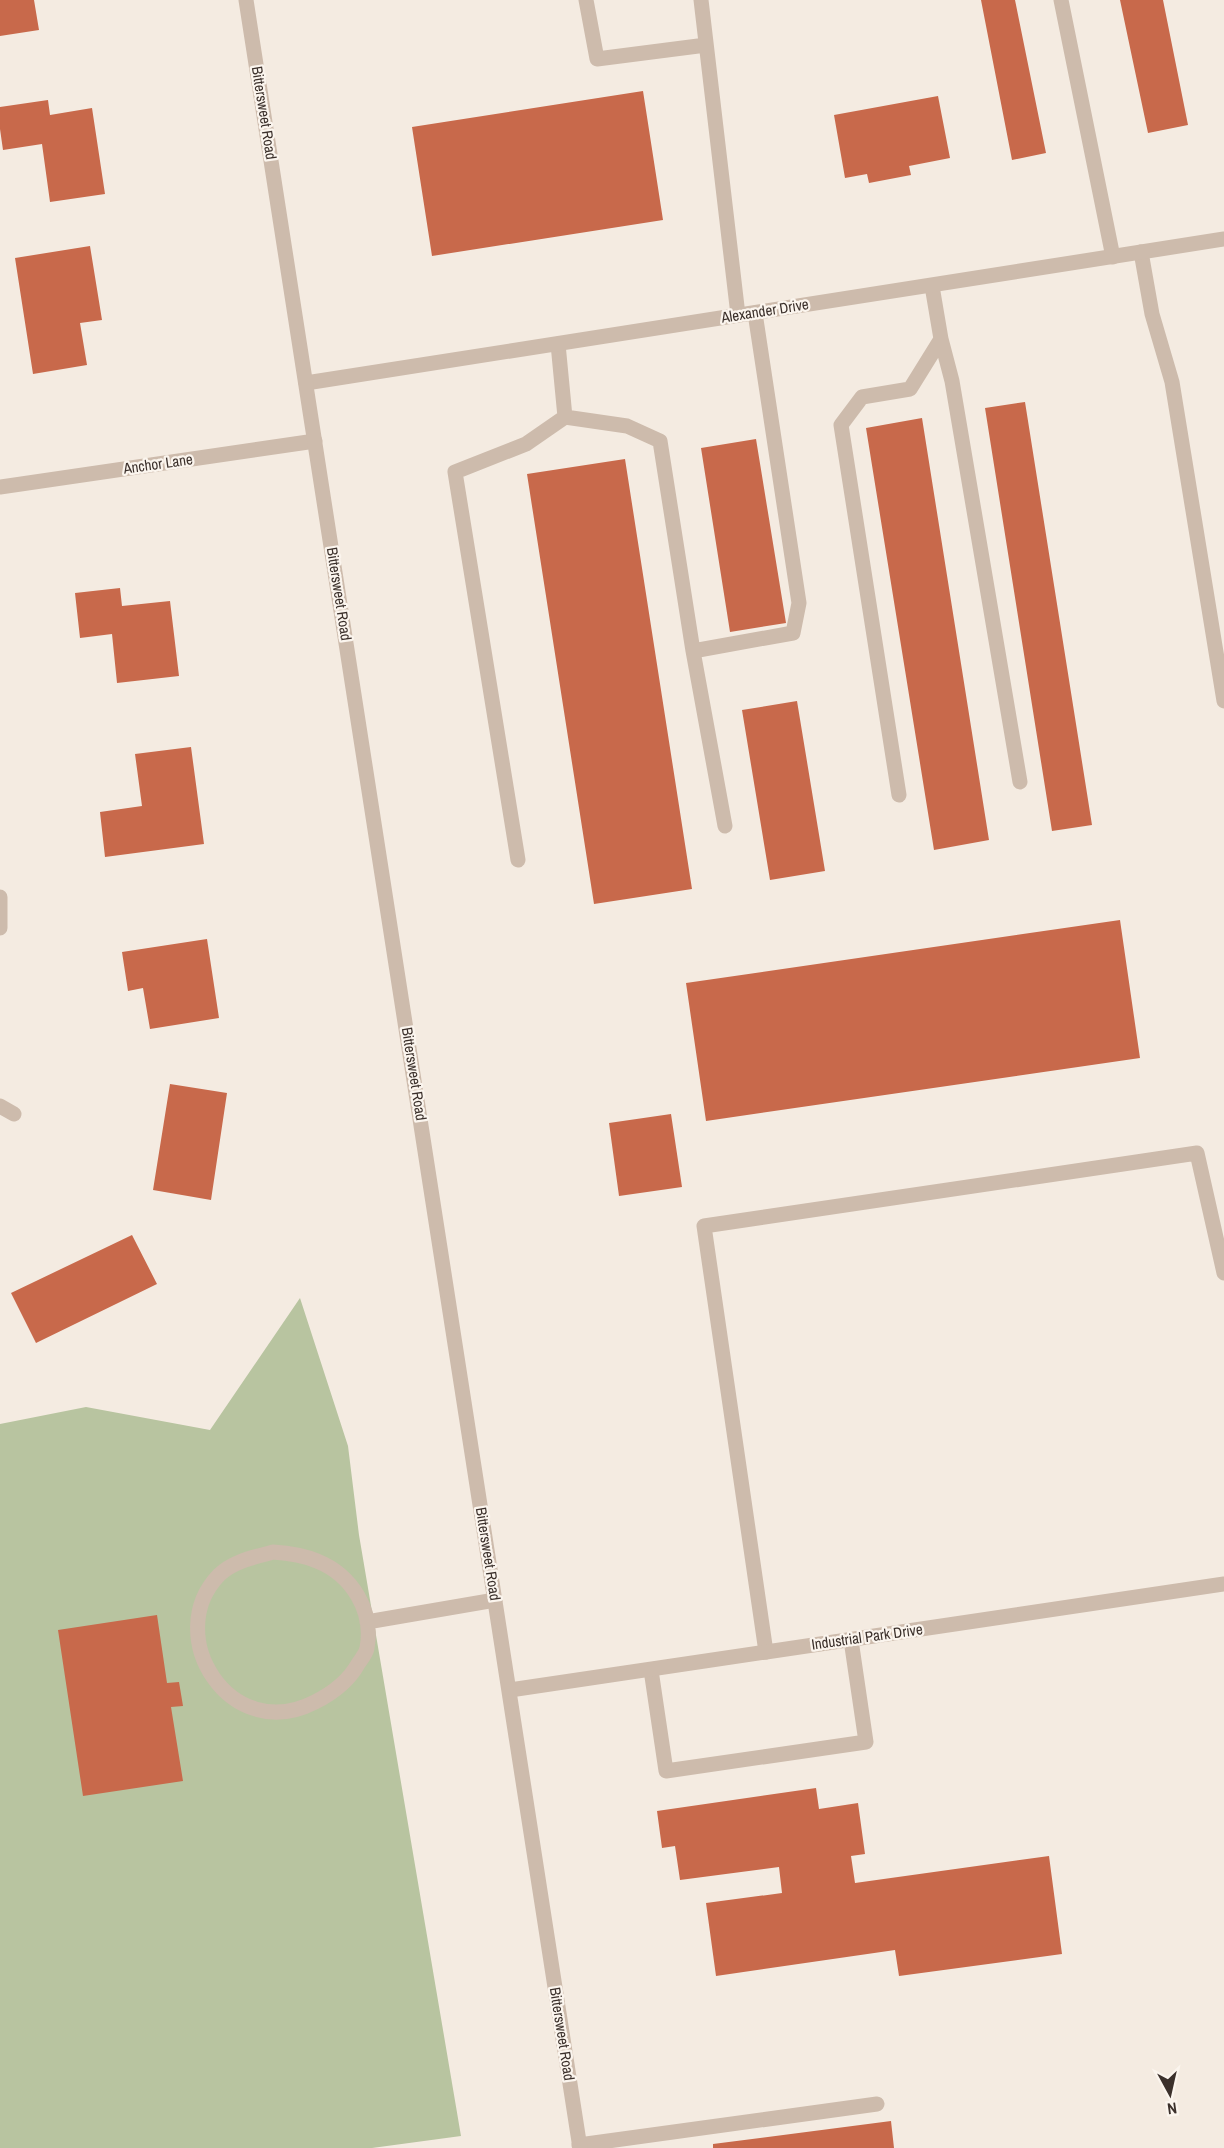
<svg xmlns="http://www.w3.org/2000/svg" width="1224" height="2148" viewBox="0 0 1224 2148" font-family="'Archivo Narrow',sans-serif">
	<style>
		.green { fill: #b8c4a0 }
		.building { fill: #c8694b }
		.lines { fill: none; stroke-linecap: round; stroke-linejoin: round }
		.service { stroke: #cdbbac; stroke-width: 15 }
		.minor { stroke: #cdbbac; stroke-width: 15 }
		.tertiary { stroke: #cdbbac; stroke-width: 15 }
		.labels { text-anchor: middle; stroke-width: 4.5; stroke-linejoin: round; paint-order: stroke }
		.street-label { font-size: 15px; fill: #3b302b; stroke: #fbf5ee }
	</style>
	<rect width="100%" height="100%" fill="#f4ebe1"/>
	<path class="green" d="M300 1298 348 1446 359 1535 461 2136 372 2148H0V1424L86 1407 210 1430Z"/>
	<path class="building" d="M0 0H34L39 30 0 36Z
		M981 0H1015L1046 153 1012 160Z
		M1120 0H1163L1188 125 1148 133Z
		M643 91 663 220 432 256 412 127Z
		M938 96 950 158 909 166 911 175 869 183 867 174 845 178 834 115Z
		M48 100 50 115 92 108 105 194 50 202 42 144 3 150 0 129V107Z
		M90 246 102 320 80 323 87 365 33 374 15 258Z
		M1025 402 1092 825 1052 831 985 408Z
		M922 418 989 840 934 850 866 428Z
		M756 439 786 623 730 632 701 448Z
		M625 459 692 889 594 904 527 474Z
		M120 588 122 606 170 601 179 676 117 683 112 634 80 638 75 593Z
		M797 701 825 871 770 880 742 710Z
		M191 747 204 844 105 857 100 812 142 806 135 754Z
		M1120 920 1140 1058 706 1121 686 983Z
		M207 939 219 1018 150 1029 143 988 128 991 122 952Z
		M170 1084 227 1093 211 1200 153 1190Z
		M671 1114 682 1187 619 1196 609 1123Z
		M132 1235 157 1284 36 1343 11 1293Z
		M157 1615 167 1683 179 1682 183 1706 171 1707 183 1781 83 1796 58 1630Z
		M816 1788 819 1809 858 1803 865 1854 851 1856 855 1883 1049 1856 1062 1954 899 1976 895 1950 716 1976 706 1903 782 1893 779 1867 680 1880 675 1846 662 1848 657 1811Z
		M891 2121 894 2148H713V2144Z"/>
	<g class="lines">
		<path class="service" d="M586 0 597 59 706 45
			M701 0 738 315
			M1061 0 1113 257
			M1141 252 1152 314 1172 382 1224 701
			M932 286 941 339 952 381 1020 782
			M558 344 565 417 627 426 660 441 693 651 725 826
			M693 651 793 633 799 603 755 313
			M899 795 841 425 862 397 910 389 941 339
			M518 860 455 472 526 444 565 417
			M273 1552C288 1553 303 1555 317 1561 352 1575 374 1611 367 1648 366 1654 361 1659 358 1664 348 1682 333 1693 315 1702 230 1746 161 1635 219 1575 233 1561 255 1557 273 1552Z
			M367 1622 495 1600
			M766 1652 704 1226 1197 1153 1224 1273
			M651 1670 666 1771 866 1742 851 1640
			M579 2145 877 2104"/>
		<path class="minor" d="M306 383 1224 239
			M0 487 315 441
			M0 897V928
			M0 1106 14 1114
			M510 1690 1224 1584"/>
		<path class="tertiary" d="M246 0 580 2148"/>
	</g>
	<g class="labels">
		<g class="street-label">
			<text transform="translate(264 113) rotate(81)" y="5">Bittersweet Road</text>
			<text transform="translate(765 311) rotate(-9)" y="5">Alexander Drive</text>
			<text transform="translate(158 464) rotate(-8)" y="5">Anchor Lane</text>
			<text transform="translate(339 594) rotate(81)" y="5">Bittersweet Road</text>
			<text transform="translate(414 1074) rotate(81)" y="5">Bittersweet Road</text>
			<text transform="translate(488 1554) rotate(81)" y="5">Bittersweet Road</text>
			<text transform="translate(867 1637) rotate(-8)" y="5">Industrial Park Drive</text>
			<text transform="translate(562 2034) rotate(81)" y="5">Bittersweet Road</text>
		</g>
	</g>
	<g transform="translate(1170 2094) rotate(172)" stroke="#fbf5ee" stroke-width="4.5" paint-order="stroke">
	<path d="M0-4.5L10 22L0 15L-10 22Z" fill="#3b302b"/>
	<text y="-9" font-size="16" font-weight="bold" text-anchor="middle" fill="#3b302b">N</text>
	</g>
</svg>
